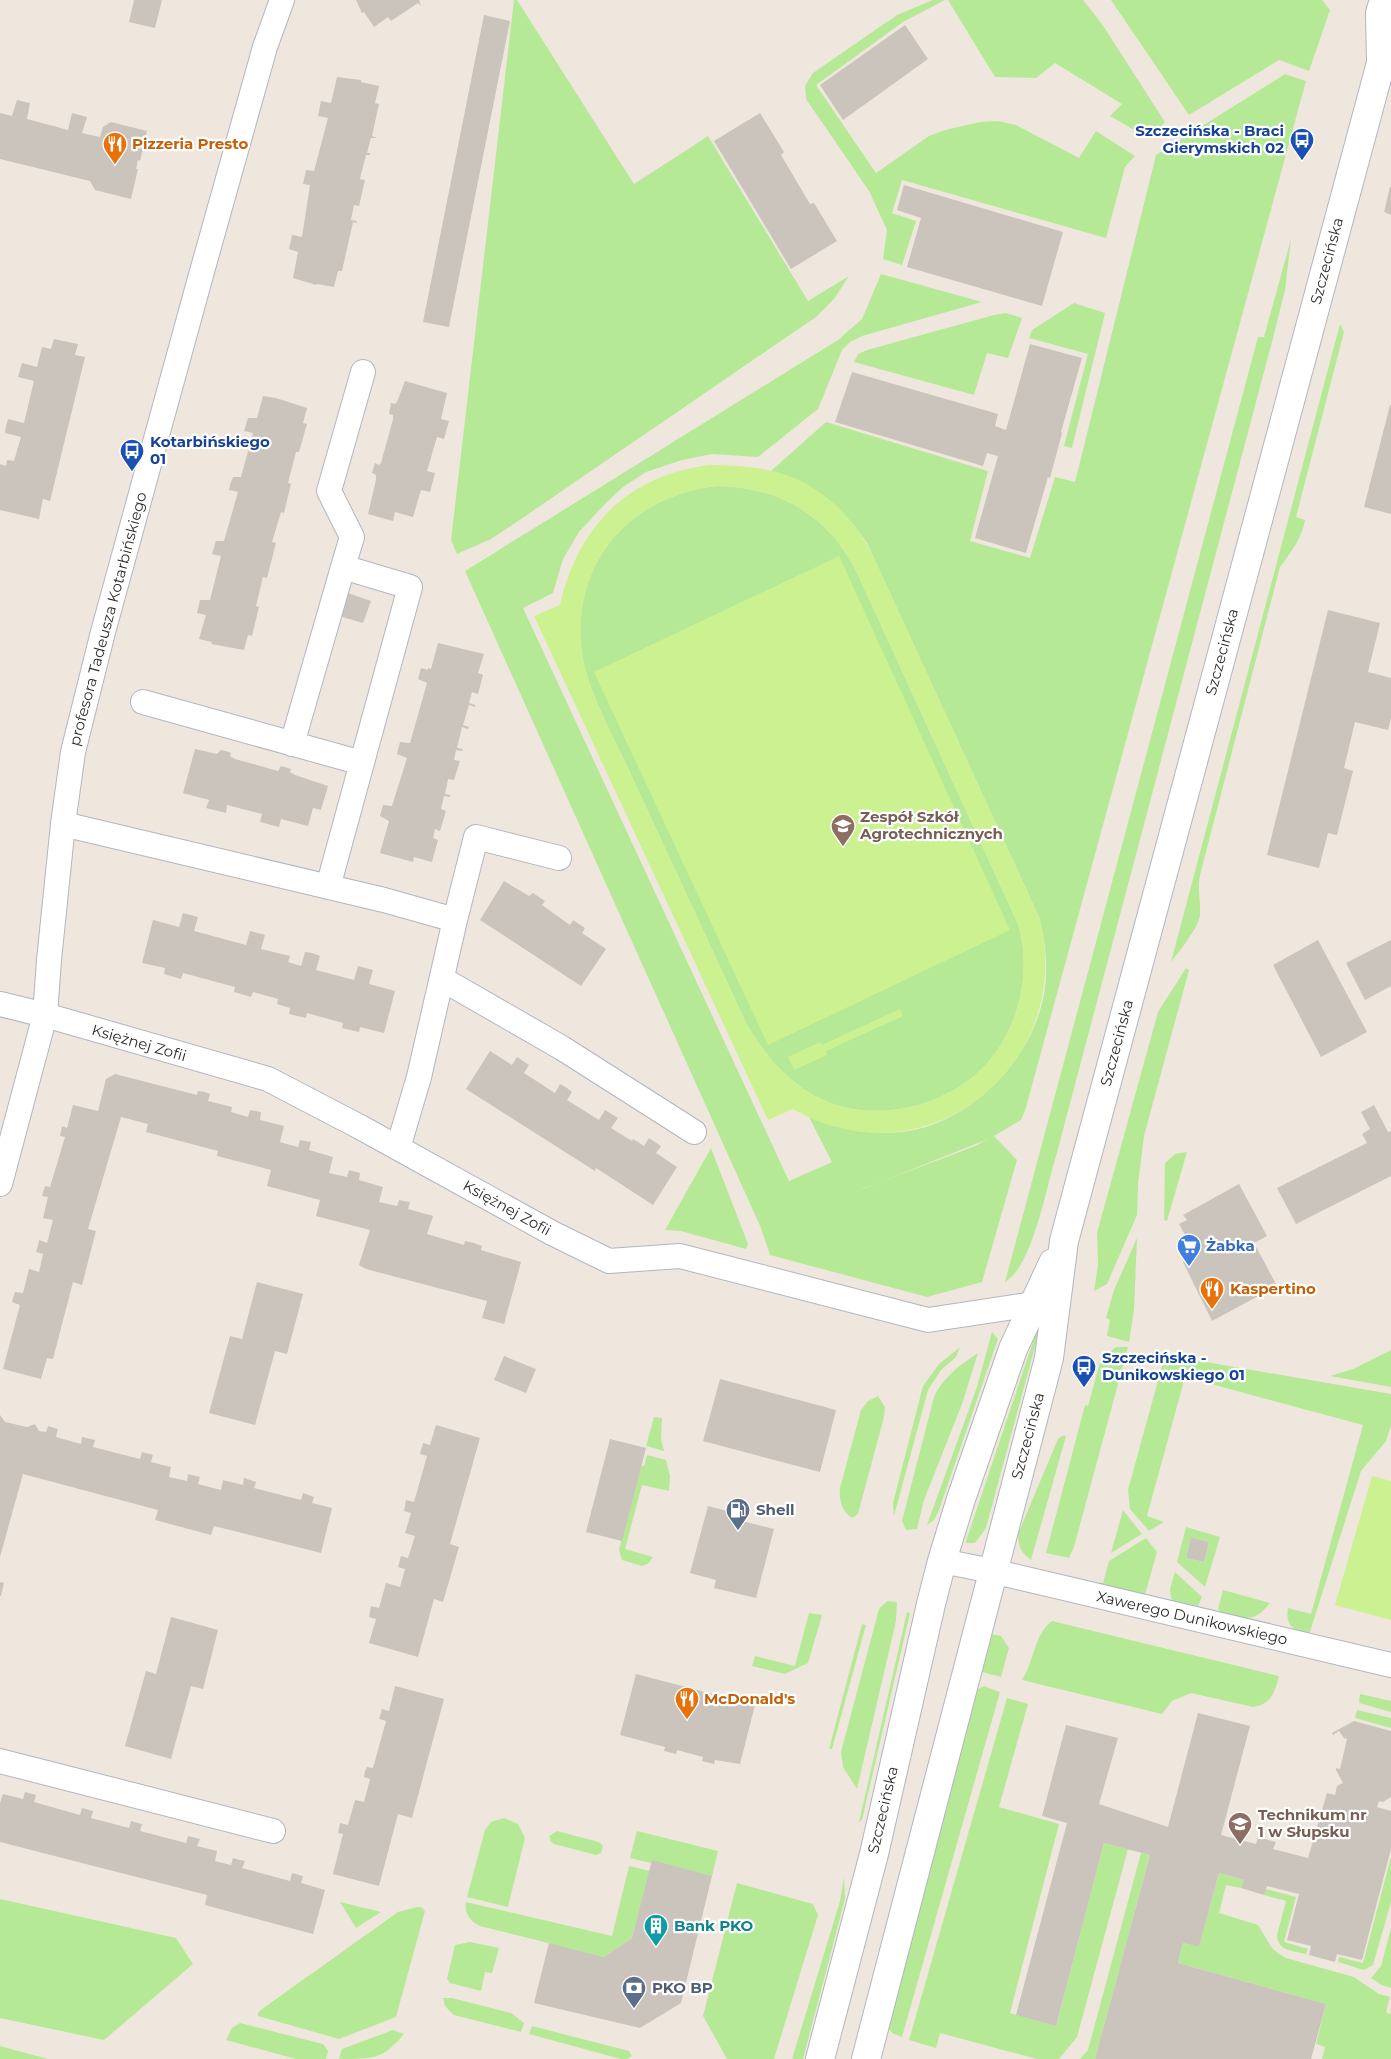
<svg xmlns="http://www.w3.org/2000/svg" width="1391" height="2059" viewBox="0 0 1391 2059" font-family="Montserrat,sans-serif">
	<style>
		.green { fill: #b6e996; fill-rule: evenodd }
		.pitch { fill: #ccf191; fill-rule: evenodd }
		.building { fill: #cac4bd }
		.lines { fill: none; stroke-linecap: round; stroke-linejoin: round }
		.street-casing { stroke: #b2b5c1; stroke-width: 26 }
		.secondary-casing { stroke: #b2b5c1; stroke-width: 30 }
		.street { stroke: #fff; stroke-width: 24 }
		.secondary { stroke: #fff; stroke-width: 28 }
		.labels { text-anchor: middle; stroke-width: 4.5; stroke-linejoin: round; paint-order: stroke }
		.transit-label { font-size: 15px; font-weight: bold; fill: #164399; stroke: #fff; text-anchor: start }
		.food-label { font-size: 15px; font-weight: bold; fill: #c56008; stroke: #fff; text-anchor: start }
		.street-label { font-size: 15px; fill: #2c2c2c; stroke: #fff }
		.education-label { font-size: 15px; font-weight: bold; fill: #785e54; stroke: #fff; text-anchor: start }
		.shop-label { font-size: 15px; font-weight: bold; fill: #366cbe; stroke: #fff; text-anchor: start }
		.service-label { font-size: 15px; font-weight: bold; fill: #4e5e75; stroke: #fff; text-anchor: start }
		.culture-label { font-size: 15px; font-weight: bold; fill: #0d838f; stroke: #fff; text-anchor: start }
	</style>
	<rect width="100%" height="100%" fill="#efe7de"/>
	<path class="green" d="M514 0H517L634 184 708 136 808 301 849 276 834 299 816 317 524 517 491 539 457 554 451 540Z
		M933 0H945L903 22 816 85 876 173 929 136 945 130 980 122 998 121 1016 125 1079 158 1096 131 1135 156 1125 167 1106 238 902 180 892 213 916 221 902 265 883 259 887 230 869 191 806 99 805 86 813 73 897 15Z
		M948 0H1083L1102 24 1165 122 1150 139 1110 116 1122 104 1055 63 1036 78 995 77Z
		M1111 0H1322L1330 10 1309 71 1279 60 1189 115Z
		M1285 74 1306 81 1025 1111 1021 1120 994 1136 1017 1160 982 1282 927 1297 770 1255 761 1228 465 571 838 340 862 319 881 274 982 302 862 336 850 342 842 350 818 409 758 457 712 454 682 460 646 472 623 487 605 504 579 532 563 559 553 593 523 608 789 1181 832 1162 809 1117C841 1130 875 1136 909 1131 976 1119 1036 1055 1045 988 1048 964 1045 940 1039 917L867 543C844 509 811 480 771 471L826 422 988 471 970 541 1030 558 1055 477 1075 482 1156 155ZM988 1139 975 1146 862 1189H863Z
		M1291 239 1285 290 1273 338 1055 1160C1046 1189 1032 1267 1005 1282L1258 337H1264Z
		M1074 303 1105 313 1072 448 1064 446 1088 354 1029 338 1032 330Z
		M1006 313 1022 318 1008 358 987 353 974 395 854 362 858 354 867 350 994 315Z
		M1340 324 1344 332 1296 517 1305 520C1302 538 1291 552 1280 567L1200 875C1197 889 1201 901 1200 915 1199 927 1179 952 1171 962Z
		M716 486C781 487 830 516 858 575L1018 924C1034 976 1016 1041 974 1076 933 1110 870 1122 821 1099 788 1083 766 1056 747 1025 709 943 671 861 633 779 617 743 587 691 582 653 570 564 629 496 716 486Z
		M1186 968 1189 970 1144 1136 1138 1184 1137 1215 1107 1284 1094 1291 1098 1265 1097 1233 1158 1012Z
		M711 1148 748 1244 746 1249 681 1231 665 1230Z
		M1187 1152 1167 1221 1164 1220 1165 1163 1175 1154Z
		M1137 1238 1134 1310 1129 1342 1107 1336 1110 1320 1106 1318 1114 1290Z
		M1043 1317 986 1528 975 1543H966V1541L1041 1318Z
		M992 1332 998 1339 939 1510 934 1520 927 1525 977 1387Z
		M960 1347 956 1357 941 1370 928 1390 894 1516 893 1503 923 1386 939 1364Z
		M1116 1347H1128L1074 1547 1069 1558 1046 1553 1085 1405 1088 1406 1102 1355 1107 1354Z
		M1391 1350V1387L1330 1376 1353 1369Z
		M978 1353 962 1404 924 1500 917 1529 906 1530 902 1521 934 1397C943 1377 960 1365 978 1353Z
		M1165 1355 1391 1394V1425L1386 1441 1361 1471 1309 1635C1294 1631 1285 1626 1288 1608L1311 1614 1363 1425 1185 1377 1147 1516 1164 1522 1149 1531 1130 1509 1128 1490Z
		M878 1396 885 1407 884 1417 858 1514 852 1518C841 1510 839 1500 840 1488L861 1410 868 1401Z
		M654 1417 662 1418 661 1439 664 1451 646 1446Z
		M1062 1436H1066L1031 1560C1021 1553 1018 1546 1018 1534L1058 1439Z
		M647 1455 666 1460 670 1476 669 1491 642 1485 625 1549 653 1557 648 1564 642 1566 622 1560 619 1550 641 1466H644Z
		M1123 1510 1142 1534 1111 1553Z
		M1186 1527 1220 1537 1205 1587 1177 1562ZM1191 1537 1209 1542 1204 1562 1186 1558Z
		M1146 1538 1157 1552 1145 1595 1100 1584V1582L1103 1583 1109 1561Z
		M1175 1572 1202 1597 1198 1606 1174 1601 1171 1598 1170 1589Z
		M1223 1590 1270 1603C1253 1624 1244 1619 1221 1612L1218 1609Z
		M887 1601 897 1602 896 1621 857 1789 843 1767 841 1752 879 1609Z
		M907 1612 910 1613 862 1820 859 1822Z
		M809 1613 822 1615 808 1663 785 1674 752 1666 755 1656 795 1666Z
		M1052 1621 1279 1676C1275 1692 1271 1705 1253 1707L1191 1693 1172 1701 1162 1714 1022 1680C1034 1662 1034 1634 1052 1621Z
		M862 1624 866 1625 832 1749H829Z
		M992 1634 1001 1636 1009 1648 1001 1677 982 1672Z
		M984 1686 1000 1692 902 2037 892 2033 888 2027 977 1690Z
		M1360 1694 1391 1701V1712L1359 1703Z
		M1007 1698 1028 1704 999 1807 1059 1824 1010 2013 1056 2026 1104 1843 1128 1849 1077 2037 1059 2059H1037L940 2033 936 2048 909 2040Z
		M1357 1710 1391 1718V1728L1355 1718Z
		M504 1818 518 1824 525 1838 508 1907 467 1897 485 1830 491 1822Z
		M557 1831 599 1842 603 1846 601 1853 596 1855 554 1844 551 1842 549 1836Z
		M637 1831 718 1851 712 1876 652 1861 651 1863 630 1858Z
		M1141 1853 1150 1855 1095 2059H1080L1088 2050Z
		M1391 1857V1902L1373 1965 1364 1970 1338 1962 1339 1957 1363 1963Z
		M629 1866 650 1871 632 1938 604 1957 480 1926C469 1921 464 1912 466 1902L612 1936Z
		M1219 1873 1244 1880 1241 1888 1226 1885 1219 1913 1258 1925 1272 1948 1278 1953 1286 1958 1354 1977 1379 1994 1390 1997 1386 2012 1390 2014 1391 2012V2059H1322L1325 2047 1316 2044 1326 2004 1178 1963 1183 1943 1199 1947Z
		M844 1877 845 1899 803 2059H792L840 1901Z
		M737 1883 813 1904 818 1915 774 2059H727L703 2016Z
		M1266 1889 1296 1897 1284 1942 1308 1949 1306 1954C1294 1951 1277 1951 1277 1935L1286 1901 1264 1895Z
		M0 1899 176 1938 193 1964 104 2040 0 2018Z
		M340 1902 381 1912 356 1928Z
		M417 1907H421L425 1911 396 2017 339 2039 258 2016V2013L262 2009 398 1912Z
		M1391 1928V1988L1382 1985 1371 1978 1381 1966Z
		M470 1942 499 1948 492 1973 485 1972 481 1991 450 1983 447 1979 455 1945Z
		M443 1998H452L511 2013 524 2023 521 2032 454 2015 445 2006Z
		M240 2023 323 2044 328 2051 326 2059H296L226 2040 232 2028Z
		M532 2026 629 2051 632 2056 627 2059H621L529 2034Z
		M393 2030 404 2034C383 2059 374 2059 339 2059L342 2049Z
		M0 2046 48 2059H0Z"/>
	<path class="pitch" d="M710 465C735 465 762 467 786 475 825 488 857 522 874 558L1039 917C1078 1064 927 1186 793 1109L768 1120 534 616 560 605C578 526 628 475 710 465ZM716 486C781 487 830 516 858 575L1018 924C1034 976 1016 1041 974 1076 933 1110 870 1122 821 1099 788 1083 766 1056 747 1025 709 943 671 861 633 779 617 743 587 691 582 653 570 564 629 496 716 486Z
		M839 556 1010 930 768 1045 594 672Z
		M900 1009 903 1016 826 1051 827 1055 794 1070 788 1057 820 1042 822 1045Z
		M1372 1476 1391 1481V1620L1335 1605Z"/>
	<path class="building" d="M134 0H162L155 28 129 22Z
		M356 0H419L421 6 418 3 391 21 388 17 374 27 364 12 362 13Z
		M484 15 510 21 449 327 423 322Z
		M905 25 928 59 843 120 820 85Z
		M337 77 361 80V82L379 86 375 103 379 104 372 136 377 138H371L367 153H370V155H366L360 179 365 180 359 206 354 205 351 220 357 221 356 223 353 222 342 271H338L334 287 317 284 316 285 293 278 298 252 289 249 292 235 302 237 310 185 303 184 306 170 314 171 328 118 318 116 321 101 331 103Z
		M17 100 30 103 27 119 68 130 72 113 87 117 82 133 100 137 103 127 111 122 147 131 140 161 138 160 136 169H138L131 199 95 190 90 181 0 159V113L12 116Z
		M760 113 784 152 781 155 810 204 814 203 837 241 791 269 714 141Z
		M904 185 1063 232 1042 306 907 267 921 218 897 210Z
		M1390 187H1391V215L1384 212Z
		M54 339 78 344 75 355 85 357 50 501 43 499 39 519 0 510V464L6 466 7 460 14 461 21 437 5 433 6 426 8 419 24 423 34 381 18 377 22 363 37 367 42 347 51 349Z
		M1030 344 1082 358 1061 432 1062 433 1050 478 1048 477 1026 553 975 538 998 456 987 453 983 466 835 422 852 372 998 414 995 426 1006 430Z
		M405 381 447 393 441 419 449 421 444 439 437 437 427 471 435 473 430 492 421 490 413 517 395 512 393 521 368 514 376 480V475L372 473 375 463 379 465 381 463 393 419V415L389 414 391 403 395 404 397 402Z
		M263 396 276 398 307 408 303 423 307 424 299 452H296L288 483 291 484 284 513 281 512 272 542 276 543 267 578 263 577 256 606 259 607 252 636 248 635 244 650 211 644 212 642 199 639 206 615 197 613 200 600H210L221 556 212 554 216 541H224L238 492 229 490 230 485 233 477H241L253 433 244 431 248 418H257Z
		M1390 405H1391V514L1364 507Z
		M348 593 371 601 363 623 339 616Z
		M1328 610 1380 623 1368 672 1391 678V718L1388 730 1355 722 1344 768 1353 771 1337 835 1328 833 1319 868 1267 855Z
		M438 643 484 654 478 673 483 675 478 694 472 692 469 703 475 705V707L469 705 463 725 469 727 468 729 462 727 457 748 463 749 462 751 456 750 454 760 460 761 454 780 448 779 445 794 450 795V797L444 796 441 809 446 811 440 831 435 829 433 838 438 840 432 862 414 857 413 862 380 853 389 821 380 816 383 805 392 806 407 758 397 754 400 742 410 743 427 683 418 679 421 668 428 670V668L431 669Z
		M195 749 217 754 221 750 226 751 231 753 230 756 235 759 278 771 281 766 291 769 290 772 295 775 328 786 321 810 313 808 308 826 281 819 279 827 260 822 262 814 227 805 226 813 206 808 209 800 183 793Z
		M504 881 529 896 533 893 545 901 542 905 570 925 573 920 585 928 582 933 606 949 581 986 480 920Z
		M183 913 198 917 194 931 246 945 250 931 265 935 261 949 290 956 288 962 301 966 305 952 312 953 320 956 316 970 354 980 358 966 373 970 369 984 395 991 384 1033 360 1027 359 1032 342 1028 343 1023 307 1013 306 1018 289 1014 290 1008 277 1004 278 999 253 992 251 997 234 992 235 987 183 973 181 979 164 974 165 968 142 963 153 920 179 927Z
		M1318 940 1367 1032 1321 1057 1273 965Z
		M1391 940V986L1365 1000 1346 963Z
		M490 1051 512 1065 517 1057 529 1065 524 1073 555 1093 560 1084 567 1088 572 1092 567 1100 599 1120 605 1110 618 1118 611 1128 632 1141 633 1139 644 1146 649 1138 661 1146 656 1153 677 1167 653 1205 596 1168 595 1171 466 1089Z
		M115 1074 197 1095 198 1091 205 1092 210 1094 208 1101 232 1107 231 1112 248 1117 250 1110 261 1112 260 1120 284 1126 280 1142 298 1147 300 1140 311 1142 309 1150 333 1157 329 1173 347 1177 349 1170 360 1173 359 1180 383 1187 379 1202 397 1206 399 1200 404 1201 410 1202 408 1209 433 1216 427 1234 464 1245 465 1241 474 1243 482 1246 481 1250 521 1262 504 1324 482 1318 487 1301 366 1269 359 1265 370 1230 316 1216 320 1200 267 1186 271 1170 217 1156 218 1151 146 1132 148 1124 121 1117 88 1229 96 1231 82 1285 73 1282 53 1359 47 1358 41 1379 3 1369 20 1305 12 1302 15 1292 23 1293 29 1269 39 1272 43 1254 36 1252 38 1246 39 1240 47 1243 53 1220 43 1218 48 1197 42 1196 45 1186 50 1187 65 1137 60 1136 62 1126 67 1128 73 1105 98 1111 106 1079Z
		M1374 1105 1388 1132 1391 1131V1176L1296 1224 1277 1188 1367 1143 1362 1134 1370 1129 1361 1112Z
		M1239 1184 1267 1236 1254 1243 1277 1286 1212 1321 1183 1262 1196 1255 1179 1224 1187 1220 1183 1215Z
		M257 1282 303 1294 287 1354 275 1351 255 1425 209 1413 230 1336 242 1339Z
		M504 1356 536 1369 526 1393 494 1380Z
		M720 1379 836 1410 820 1472 703 1441Z
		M0 1415 5 1422 27 1427 35 1424 39 1431 46 1432 48 1426 58 1429 56 1437 81 1444 82 1437 95 1440 93 1447 140 1459 142 1452 153 1455 151 1462 171 1467 169 1477 187 1481 188 1474 200 1477 198 1484 221 1490 223 1480 243 1485 244 1478 256 1482 254 1488 301 1500 303 1493 314 1497 312 1503 332 1508 321 1553 214 1526 211 1535 155 1520 158 1510 23 1474 0 1557Z
		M436 1425 480 1438 450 1544 459 1547 443 1602 434 1599 418 1657 369 1643 376 1619 369 1617 371 1606 379 1608 386 1583 400 1587 405 1569 398 1567 401 1556 408 1558 415 1536 405 1533 411 1513 404 1511 406 1500 414 1502 427 1456 420 1454 423 1443 430 1445Z
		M610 1439 646 1448 622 1541 586 1532Z
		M708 1506 735 1513 734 1519 774 1529 756 1598 714 1588 716 1580 690 1573Z
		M1191 1537 1209 1542 1204 1562 1186 1558Z
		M0 1582 4 1583 1 1596H0Z
		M171 1617 218 1630 203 1689 191 1686 171 1759 125 1746 146 1671 156 1674Z
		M636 1674 755 1705 740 1764 715 1760 714 1764 702 1761 703 1757 677 1750 676 1754 664 1751 665 1747 620 1735Z
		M395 1686 444 1699 412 1818 398 1814 379 1886 333 1874 343 1834 338 1833 340 1823 348 1825 355 1800 364 1802 370 1779 364 1777 365 1771 367 1767 373 1768 386 1721 379 1719 381 1713 382 1709 389 1711Z
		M1198 1713 1250 1726 1221 1835 1256 1844 1258 1837 1276 1842 1273 1849 1308 1858 1327 1793 1335 1795 1337 1786 1343 1783 1336 1770V1768L1340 1769 1347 1739 1344 1738 1339 1731 1333 1735 1332 1733 1354 1721 1391 1731V1797L1383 1802 1379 1801 1377 1807 1391 1811V1849L1362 1960 1337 1954 1335 1962 1309 1955 1311 1946 1287 1940 1299 1894 1267 1886 1264 1895 1241 1888 1244 1880 1219 1873 1199 1947 1183 1943 1178 1963 1326 2004 1311 2059H1095L1150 1855 1104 1843 1056 2026 1016 2015 1067 1823 1042 1816 1066 1725 1118 1738 1099 1804 1168 1827Z
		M25 1792 36 1795 34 1802 80 1815 82 1808 93 1811 91 1818 129 1828 131 1821 142 1824 140 1831 186 1843 188 1836 200 1839 197 1846 217 1851 215 1861 231 1865 233 1858 240 1860 245 1861 242 1868 290 1881 292 1873 303 1876 301 1883 325 1890 313 1934 205 1905 207 1895 0 1842V1803L3 1794 23 1799Z
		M652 1860 712 1876 681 2003 640 2028 534 2003 549 1943 604 1957 632 1938Z"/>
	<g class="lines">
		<defs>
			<path id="street" d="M143 702 362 763
				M292 744 343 567
				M63 824 384 900 455 920 419 1077 398 1148
				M328 887 410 587 343 567 352 537 329 491 363 372
				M455 920 476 837 559 858
				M442 979 562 1048 694 1132
				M0 1004 45 1015 268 1079 360 1127 552 1233 609 1261 680 1256 928 1320 1034 1304
				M0 1184 45 1015 49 960 63 824 73 752 103 632 201 275 265 47 282 0
				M942 1561 992 1571 1391 1665
				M0 1761 273 1831"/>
			<path id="secondary" d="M1381 63 1380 13 1384 0
				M820 2059 874 1854 931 1604 942 1561 961 1499 1013 1349 1053 1263
				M866 2059 1049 1358 1064 1241 1381 63 1391 44"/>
		</defs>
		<use href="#street" class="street-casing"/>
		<use href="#secondary" class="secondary-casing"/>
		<use href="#street" class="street"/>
		<use href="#secondary" class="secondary"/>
	</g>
	<defs>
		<symbol id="bus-pin" viewBox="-11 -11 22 30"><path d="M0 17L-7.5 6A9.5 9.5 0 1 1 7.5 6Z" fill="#1a4fb4" stroke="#fff"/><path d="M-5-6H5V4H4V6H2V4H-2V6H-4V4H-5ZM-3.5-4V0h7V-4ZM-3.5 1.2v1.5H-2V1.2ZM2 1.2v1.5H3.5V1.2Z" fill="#fff"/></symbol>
		<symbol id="restaurant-pin" viewBox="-11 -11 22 30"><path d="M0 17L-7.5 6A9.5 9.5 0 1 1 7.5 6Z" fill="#e8710a" stroke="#fff"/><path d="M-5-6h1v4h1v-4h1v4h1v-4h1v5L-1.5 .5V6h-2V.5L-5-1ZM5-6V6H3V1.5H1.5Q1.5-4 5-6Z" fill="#fff"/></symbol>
		<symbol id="school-pin" viewBox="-11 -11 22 30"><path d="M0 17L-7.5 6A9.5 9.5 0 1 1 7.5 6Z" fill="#8d6e63" stroke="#fff"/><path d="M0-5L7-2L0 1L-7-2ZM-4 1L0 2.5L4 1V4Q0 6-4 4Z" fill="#fff"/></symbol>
		<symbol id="supermarket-pin" viewBox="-11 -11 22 30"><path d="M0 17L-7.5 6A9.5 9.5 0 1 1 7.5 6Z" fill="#3f7fe0" stroke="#fff"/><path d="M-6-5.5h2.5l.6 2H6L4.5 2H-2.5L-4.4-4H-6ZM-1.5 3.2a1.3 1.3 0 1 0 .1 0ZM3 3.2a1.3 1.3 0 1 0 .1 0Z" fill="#fff"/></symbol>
		<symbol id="fuel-pin" viewBox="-11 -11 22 30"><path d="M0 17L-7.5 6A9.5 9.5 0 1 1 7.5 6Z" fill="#5c6f8a" stroke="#fff"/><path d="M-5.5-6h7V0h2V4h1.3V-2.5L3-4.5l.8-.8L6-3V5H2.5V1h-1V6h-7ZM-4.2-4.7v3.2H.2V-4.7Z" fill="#fff"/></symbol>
		<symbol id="building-pin" viewBox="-11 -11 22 30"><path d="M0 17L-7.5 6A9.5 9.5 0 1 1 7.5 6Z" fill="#0f9aa8" stroke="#fff"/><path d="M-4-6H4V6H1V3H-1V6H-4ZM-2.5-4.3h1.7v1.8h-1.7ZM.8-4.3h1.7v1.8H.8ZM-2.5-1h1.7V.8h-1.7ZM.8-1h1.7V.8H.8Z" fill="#fff"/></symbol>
		<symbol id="bank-pin" viewBox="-11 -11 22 30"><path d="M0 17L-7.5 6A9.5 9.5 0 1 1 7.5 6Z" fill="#5c6f8a" stroke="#fff"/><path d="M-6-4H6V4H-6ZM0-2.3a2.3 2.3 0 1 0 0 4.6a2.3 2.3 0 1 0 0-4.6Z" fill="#fff"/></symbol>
	</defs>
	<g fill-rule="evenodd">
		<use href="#bus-pin" x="1288" y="126" width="28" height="38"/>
		<use href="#restaurant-pin" x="101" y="130" width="28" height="38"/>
		<use href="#bus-pin" x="118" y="437" width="28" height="38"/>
		<use href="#school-pin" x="829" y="812" width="28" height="38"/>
		<use href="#supermarket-pin" x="1175" y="1232" width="28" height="38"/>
		<use href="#restaurant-pin" x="1198" y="1275" width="28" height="38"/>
		<use href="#bus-pin" x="1070" y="1353" width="28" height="38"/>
		<use href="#fuel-pin" x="724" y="1496" width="28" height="38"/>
		<use href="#restaurant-pin" x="673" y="1685" width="28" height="38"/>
		<use href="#school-pin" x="1226" y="1810" width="28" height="38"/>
		<use href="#building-pin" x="642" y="1912" width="28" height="38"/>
		<use href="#bank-pin" x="620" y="1974" width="28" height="38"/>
	</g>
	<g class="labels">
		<g class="transit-label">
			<text x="1284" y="136" text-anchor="end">Szczecińska - Braci<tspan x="1284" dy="17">Gierymskich 02</tspan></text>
			<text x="150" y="447">Kotarbińskiego<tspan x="150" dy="17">01</tspan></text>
			<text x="1102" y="1363">Szczecińska -<tspan x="1102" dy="17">Dunikowskiego 01</tspan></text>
		</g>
		<g class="food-label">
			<text x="132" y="149">Pizzeria Presto</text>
			<text x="1230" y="1294">Kaspertino</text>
			<text x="704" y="1704">McDonald's</text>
		</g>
		<g class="street-label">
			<text transform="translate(1327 261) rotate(-75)" y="5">Szczecińska</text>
			<text transform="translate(108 619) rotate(-75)" y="5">profesora Tadeusza Kotarbińskiego</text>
			<text transform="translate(1222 652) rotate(-75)" y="5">Szczecińska</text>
			<text transform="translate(139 1043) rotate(16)" y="5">Księżnej Zofii</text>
			<text transform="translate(1117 1043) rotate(-75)" y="5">Szczecińska</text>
			<text transform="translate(507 1208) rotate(29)" y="5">Księżnej Zofii</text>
			<text transform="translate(1028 1436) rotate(-75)" y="5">Szczecińska</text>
			<text transform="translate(1192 1618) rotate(13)" y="5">Xawerego Dunikowskiego</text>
			<text transform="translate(883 1810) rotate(-77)" y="5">Szczecińska</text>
		</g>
		<g class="education-label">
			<text x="860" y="822">Zespół Szkół<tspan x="860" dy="17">Agrotechnicznych</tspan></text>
			<text x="1258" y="1820">Technikum nr<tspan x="1258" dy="17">1 w Słupsku</tspan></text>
		</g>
		<g class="shop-label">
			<text x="1206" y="1251">Żabka</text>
		</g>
		<g class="service-label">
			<text x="756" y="1515">Shell</text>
			<text x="652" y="1993">PKO BP</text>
		</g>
		<g class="culture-label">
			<text x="674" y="1931">Bank PKO</text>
		</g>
	</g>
</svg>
